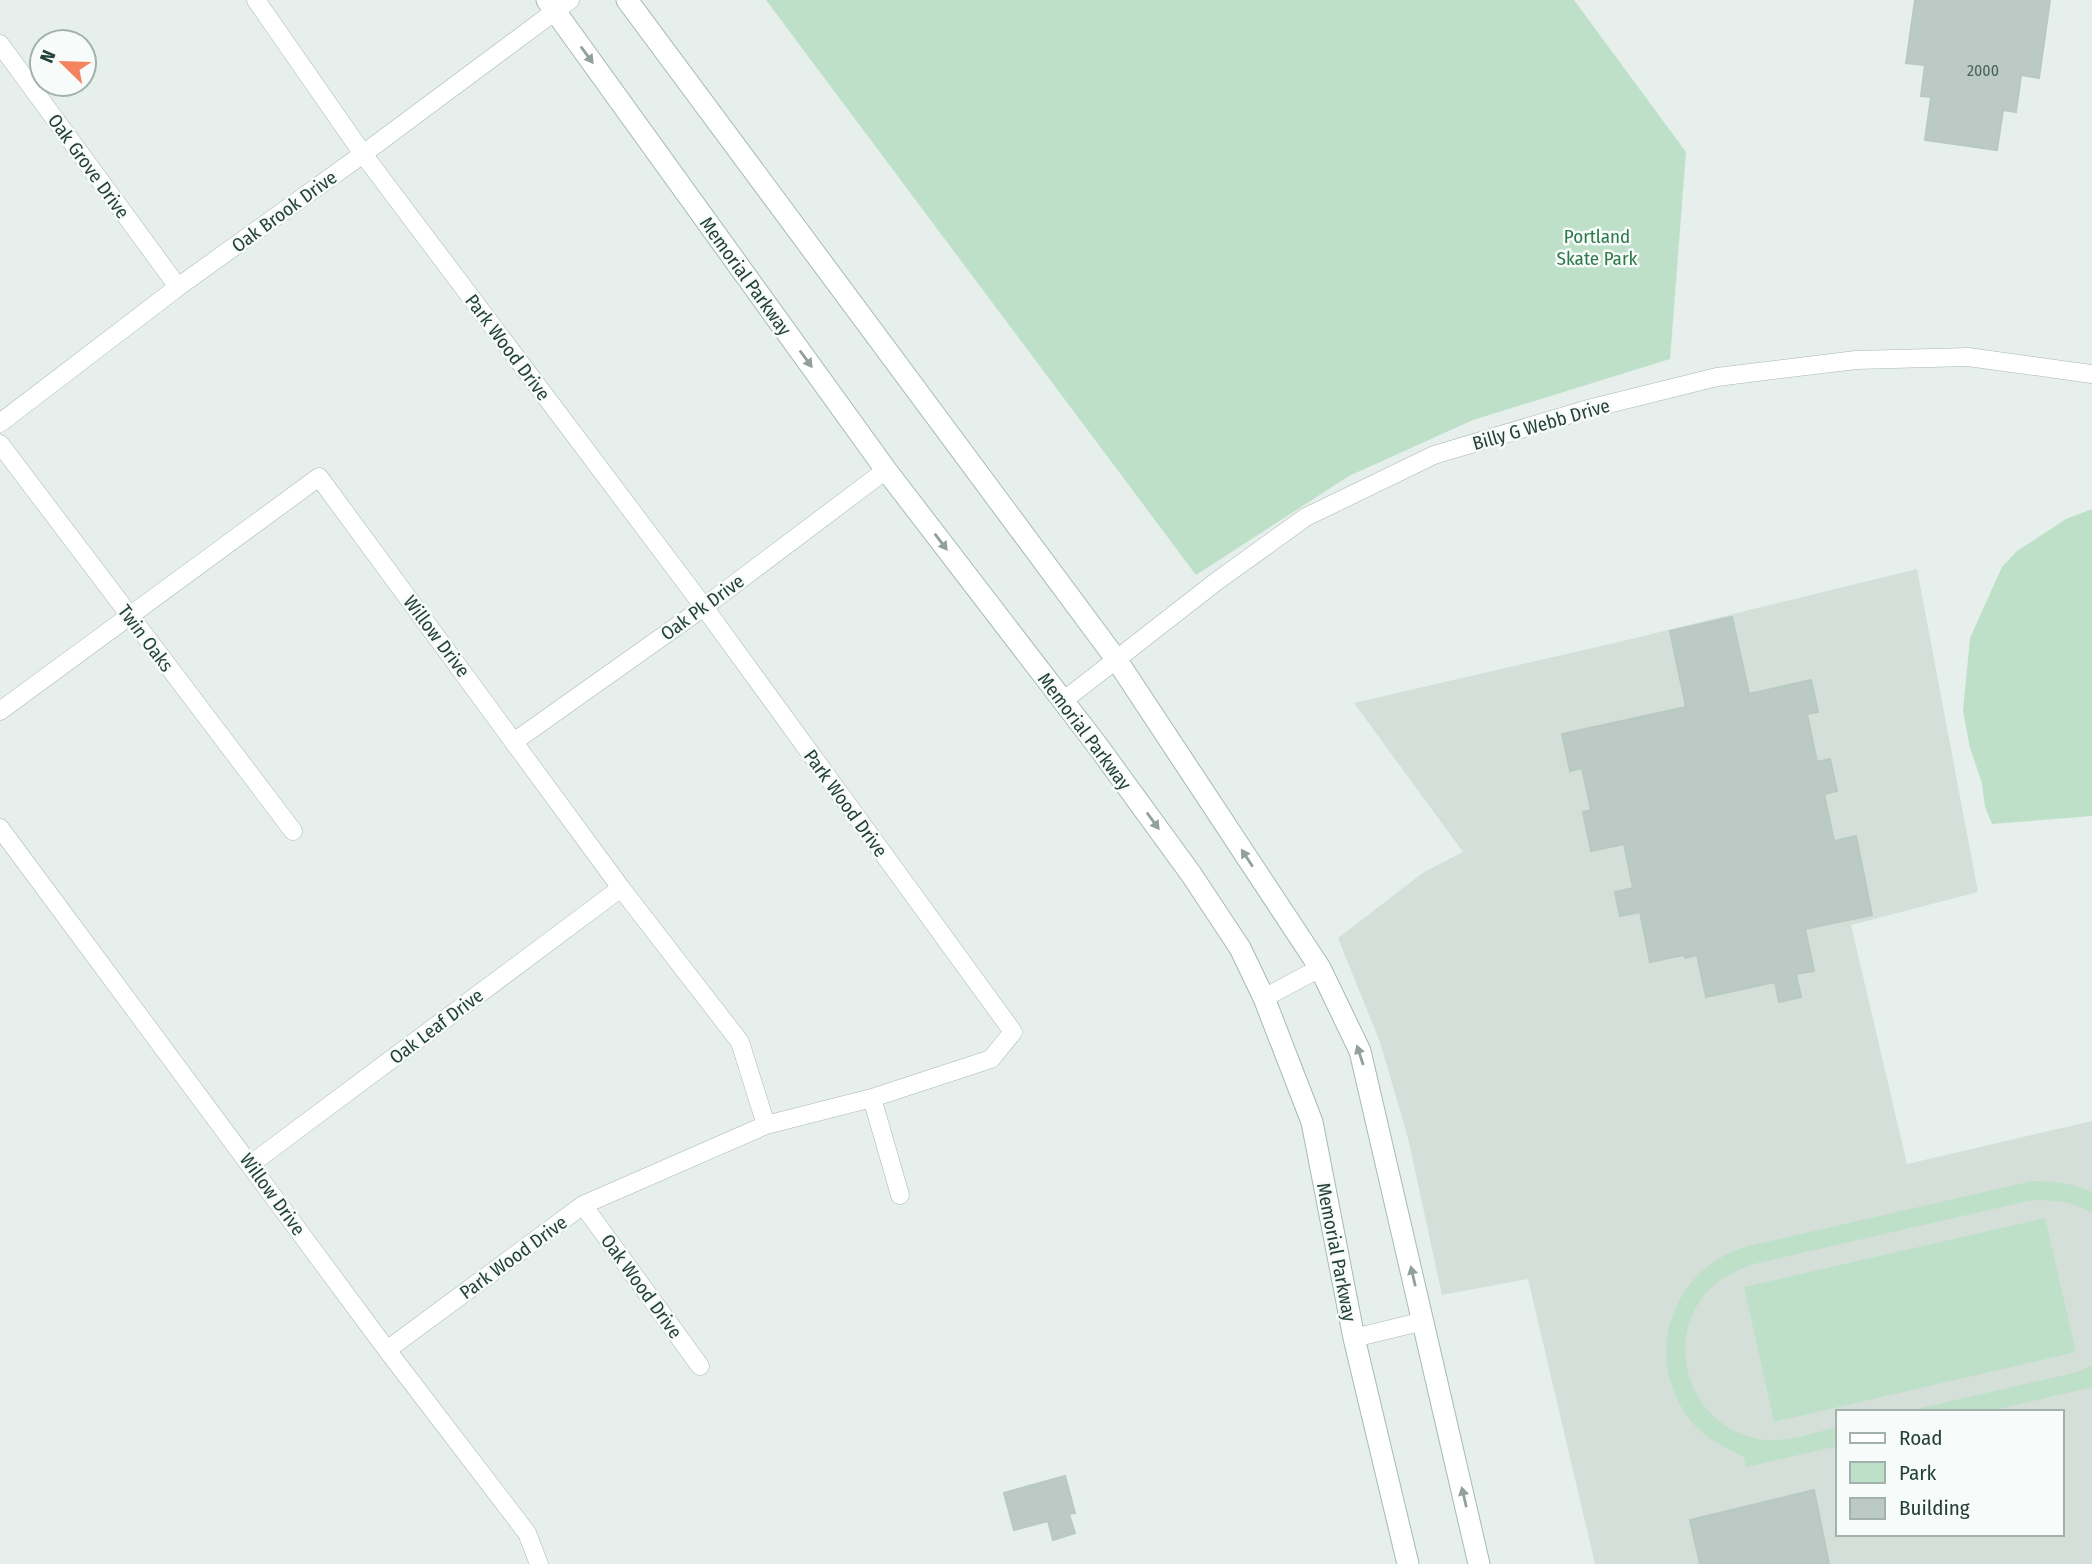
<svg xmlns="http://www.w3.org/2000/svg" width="2092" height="1564" viewBox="0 0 2092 1564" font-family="'Fira Sans Condensed',sans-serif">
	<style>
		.built { fill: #d4dfda; fill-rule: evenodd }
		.green { fill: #bfe0c8 }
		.building { fill: #bbcac4; stroke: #b8c9c2; stroke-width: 2 }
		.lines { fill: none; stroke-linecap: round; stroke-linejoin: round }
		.street-casing { stroke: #a8b8b2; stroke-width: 19 }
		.secondary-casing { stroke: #a4bbb3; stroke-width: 23 }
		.street { stroke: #fff; stroke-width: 18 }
		.secondary { stroke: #fff; stroke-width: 21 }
		.oneway { fill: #92a09c }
		.labels { text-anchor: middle; stroke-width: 5; stroke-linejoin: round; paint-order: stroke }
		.number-label { font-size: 16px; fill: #4a645c }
		.street-label { font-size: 19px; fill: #24423a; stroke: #f7fbf9 }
		.park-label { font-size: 19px; fill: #2d7a4b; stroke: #f7fbf9 }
	</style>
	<rect width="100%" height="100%" fill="#e6efeb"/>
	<path class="built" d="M1917 569 1978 892 1851 925 1907 1164 2092 1121V1564H1595L1528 1279 1442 1295 1408 1138 1380 1042 1338 938 1424 872 1463 852 1354 703 1623 641ZM1838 1412H2062V1534H1838Z"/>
	<path class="green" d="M766 0H1574L1686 152 1670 359 1473 420 1349 476 1196 575Z
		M2092 509V816L1992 824 1985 807 1982 783 1970 748 1963 711 1970 638 2002 567 2017 551 2066 519Z
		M2032 1181C2053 1181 2072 1183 2092 1192V1213C2071 1201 2051 1199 2028 1201L1750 1265C1738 1270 1723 1277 1713 1286 1661 1334 1686 1422 1754 1438 1781 1445 1812 1433 1838 1427V1446L1746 1467 1744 1457C1721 1446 1699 1435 1685 1413 1643 1350 1675 1266 1748 1246Z
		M2045 1218 2076 1352 1774 1422 1744 1287Z
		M2092 1365V1387L1987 1412H1903L2078 1372Z"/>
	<path class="building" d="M1915 0H2050L2039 78 2021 75 2016 112 2003 110 1997 150 1925 140 1931 97 1921 96 1925 65 1906 63Z
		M1732 617 1749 694 1811 680 1818 712 1807 714 1817 762 1830 759 1837 791 1824 794 1834 841 1856 836 1872 915 1805 929 1814 971 1796 974 1801 997 1779 1002 1775 982 1706 997 1697 955 1685 958 1684 955 1650 962 1640 912 1620 916 1615 892 1633 888 1624 844 1591 851 1583 812 1591 810 1582 768 1570 771 1562 734 1686 707 1670 631Z
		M1065 1476 1075 1513 1069 1514 1075 1533 1053 1540 1048 1521 1014 1530 1004 1493Z
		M1814 1490 1829 1564H1700L1690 1520Z"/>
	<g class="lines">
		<defs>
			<path id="street" d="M256 0 363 154 704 607 1013 1032 991 1059 872 1098 766 1125 583 1205 387 1350
				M0 44 178 287
				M0 423 178 287 363 154 570 0
				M0 444 293 831
				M1063 701 1217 581 1306 517 1434 455 1588 409 1717 377 1856 360 1968 357 2092 374
				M0 711 319 477 621 888 740 1042 766 1125
				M515 741 704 607 886 470
				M0 828 387 1350 527 1533 539 1564
				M1264 998 1320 968
				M872 1098 900 1195
				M251 1164 621 888
				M583 1205 700 1366
				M1354 1338 1424 1321"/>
			<path id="secondary" d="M547 0 886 470 1097 745 1191 874 1240 948 1264 998 1312 1122 1354 1338 1408 1564
				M627 0 1116 659 1320 968 1360 1051 1479 1564"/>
		</defs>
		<use href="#street" class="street-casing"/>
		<use href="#secondary" class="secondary-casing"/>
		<use href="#street" class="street"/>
		<use href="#secondary" class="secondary"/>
	</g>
	<defs><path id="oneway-solid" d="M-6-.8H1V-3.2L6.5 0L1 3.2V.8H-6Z" transform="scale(1.75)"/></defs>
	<g class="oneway">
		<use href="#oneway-solid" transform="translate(587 55) rotate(54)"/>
		<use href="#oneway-solid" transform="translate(806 359) rotate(54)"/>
		<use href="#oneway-solid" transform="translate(941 542) rotate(53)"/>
		<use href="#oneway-solid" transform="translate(1153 821) rotate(54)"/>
		<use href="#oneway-solid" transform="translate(1247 858) rotate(-123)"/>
		<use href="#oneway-solid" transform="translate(1360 1055) rotate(-108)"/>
		<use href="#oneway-solid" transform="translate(1413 1276) rotate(-103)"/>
		<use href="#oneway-solid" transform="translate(1464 1497) rotate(-103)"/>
	</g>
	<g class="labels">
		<g class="number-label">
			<text x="1983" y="76">2000</text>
		</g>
		<g class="street-label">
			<text transform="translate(89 166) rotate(54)" y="7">Oak Grove Drive</text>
			<text transform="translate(284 211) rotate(-36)" y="7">Oak Brook Drive</text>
			<text transform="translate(746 276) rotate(54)" y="7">Memorial Parkway</text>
			<text transform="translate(508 347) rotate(53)" y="7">Park Wood Drive</text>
			<text transform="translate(1541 424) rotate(-16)" y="7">Billy G Webb Drive</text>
			<text transform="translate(702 607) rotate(-36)" y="7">Oak Pk Drive</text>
			<text transform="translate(437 636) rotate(53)" y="7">Willow Drive</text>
			<text transform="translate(146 638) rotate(53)" y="7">Twin Oaks</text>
			<text transform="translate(1085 731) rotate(53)" y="7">Memorial Parkway</text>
			<text transform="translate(846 803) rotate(54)" y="7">Park Wood Drive</text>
			<text transform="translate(436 1026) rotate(-37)" y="7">Oak Leaf Drive</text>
			<text transform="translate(273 1194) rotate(54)" y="7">Willow Drive</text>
			<text transform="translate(1337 1252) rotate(79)" y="7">Memorial Parkway</text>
			<text transform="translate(513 1257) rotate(-36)" y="7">Park Wood Drive</text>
			<text transform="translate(642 1286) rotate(54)" y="7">Oak Wood Drive</text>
		</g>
		<g class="park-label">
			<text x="1597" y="243">Portland<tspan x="1597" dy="22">Skate Park</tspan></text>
		</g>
	</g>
	<rect x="1836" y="1410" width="228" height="126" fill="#f7fbf9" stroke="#a3b1ad" stroke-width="2"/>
	<rect x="1850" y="1433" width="35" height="10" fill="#ffffff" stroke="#a3b1ad" stroke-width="2"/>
	<text x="1899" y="1445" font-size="21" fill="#24423a">Road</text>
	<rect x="1850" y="1462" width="35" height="21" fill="#bfe0c8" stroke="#a3b1ad" stroke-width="2"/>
	<text x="1899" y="1480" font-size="21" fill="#24423a">Park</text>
	<rect x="1850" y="1498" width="35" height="21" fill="#bbcac4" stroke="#a3b1ad" stroke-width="2"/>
	<text x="1899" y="1515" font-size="21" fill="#24423a">Building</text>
	<g transform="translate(63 63) rotate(293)"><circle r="33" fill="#f7fbf9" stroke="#a3b1ad" stroke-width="2"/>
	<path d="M0-5L12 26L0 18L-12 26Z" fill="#f4845f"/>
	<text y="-10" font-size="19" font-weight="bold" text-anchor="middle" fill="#24423a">N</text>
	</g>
</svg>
